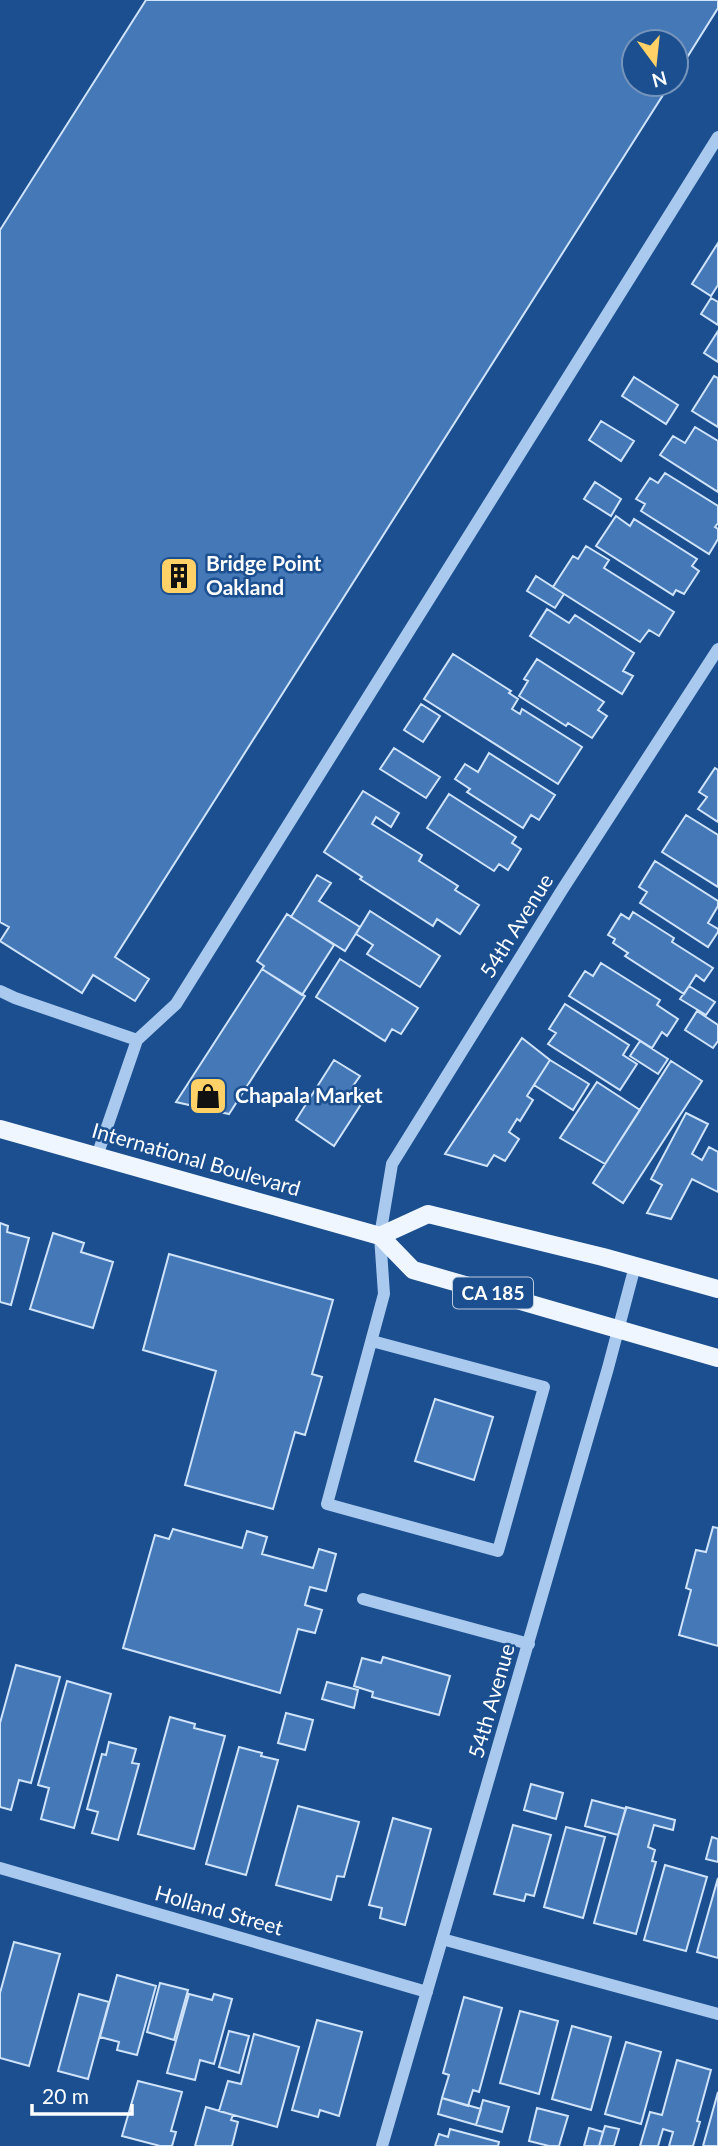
<svg xmlns="http://www.w3.org/2000/svg" width="718" height="2146" viewBox="0 0 718 2146" font-family="Lato,sans-serif">
	<style>
		.building { fill: #4478b7; stroke: #cfe3fa; stroke-width: 2 }
		.lines { fill: none; stroke-linecap: round; stroke-linejoin: round }
		.minor { stroke: #a9c9ee; stroke-width: 12 }
		.major { stroke: #f0f6ff; stroke-width: 18 }
		.labels { text-anchor: middle; stroke-width: 5; stroke-linejoin: round; paint-order: stroke }
		.shield { fill: #1b4f8f; stroke: #bbcadd; stroke-width: 2 }
		.shield-label { font-size: 19px; font-weight: bold; fill: #fff }
		.poi-label { font-size: 21px; font-weight: bold; fill: #fff; stroke: #1b4f8f; text-anchor: start }
		.street-label { font-size: 21px; fill: #fff; stroke: #1b4f8f }
	</style>
	<rect width="100%" height="100%" fill="#1b4f8f"/>
	<path class="building" d="M146 0H718V8L676 75V42H634V84H670L115 957 149 979 135 1001 93 975 82 993 0 941 9 927 0 922V230Z
		M718 243V285L711 296 692 284Z
		M711 298 718 302V325L701 314Z
		M718 331V362L704 353Z
		M714 376 718 378V427L692 411Z
		M634 377 678 405 666 424 622 396Z
		M601 421 634 441 621 461 589 440Z
		M695 427 718 441V492L660 455 673 436 685 443Z
		M665 473 718 506V523L715 527 718 529V539L709 554 641 511 645 504 636 499 650 478 658 483Z
		M595 482 621 499 611 516 584 499Z
		M616 516 630 526 634 519 697 559 692 566 699 571 684 594 676 590 673 595 596 546Z
		M586 546 609 560 604 568 674 612 659 636 649 630 640 642 553 587 573 556 578 559Z
		M536 576 564 594 555 608 527 591Z
		M547 609 569 623 575 615 634 653 623 671 633 676 622 694 530 636Z
		M453 654 511 691 509 693 518 699 512 709 520 714 522 709 582 747 558 784 424 699Z
		M537 659 604 702 598 710 607 716 592 738 568 723 566 726 519 696 528 681 524 679Z
		M421 704 440 716 423 742 404 730Z
		M394 748 440 777 426 798 380 769Z
		M489 753 555 795 539 820 531 815 523 828 467 792 470 789 455 779 465 764 478 772Z
		M715 768 718 770V822L698 809 707 797 699 792Z
		M363 791 399 813 391 827 376 817 372 824 422 855 419 861 458 886 455 890 479 905 460 934 437 919 433 926 360 879 362 877 324 852Z
		M449 794 516 837 512 843 521 849 508 870 499 864 494 871 427 828Z
		M686 815 718 835V887L662 852Z
		M655 861 718 901V906L708 923 718 929V932L708 947 640 903 647 892 639 887Z
		M317 875 331 883 319 901 360 927 345 951 291 917Z
		M370 911 440 956 420 987 367 954 373 945 356 934Z
		M633 912 674 938 672 942 713 968 704 981 696 975 684 994 625 956 628 953 613 943 615 939 608 935 621 914 629 919Z
		M287 914 334 945 302 995 262 969 264 966 257 961Z
		M340 959 418 1008 401 1034 392 1029 385 1041 316 997Z
		M601 963 660 1000 657 1005 678 1019 667 1036 662 1032 652 1048 569 996 585 971 593 976Z
		M262 969 305 996 229 1114 176 1102Z
		M689 986 715 1002 706 1015 680 999Z
		M565 1004 629 1045 623 1055 637 1064 620 1090 548 1044 556 1033 549 1029Z
		M697 1011 718 1025V1041L713 1048 685 1030Z
		M522 1038 550 1060 527 1096 533 1100 520 1121 517 1119 509 1132 519 1139 505 1161 494 1155 487 1166 445 1154Z
		M640 1041 668 1059 658 1074 630 1056Z
		M334 1060 360 1076 353 1086 367 1095 334 1146 296 1120Z
		M550 1060 589 1084 573 1110 534 1085Z
		M671 1061 702 1081 623 1203 593 1183Z
		M597 1082 640 1110 605 1164 560 1138Z
		M686 1113 708 1124 692 1154 702 1160 709 1147 718 1152V1192L692 1179 671 1219 647 1213 662 1185 651 1179Z
		M0 1223 8 1226 7 1232 29 1238 11 1305 0 1302Z
		M53 1233 84 1243 81 1252 113 1262 93 1328 30 1309Z
		M169 1254 333 1300 312 1374 322 1377 305 1435 295 1432 273 1509 185 1485 216 1371 143 1350Z
		M435 1399 493 1417 474 1480 415 1461Z
		M713 1527 718 1528V1646L679 1635 691 1590 686 1588 696 1550 706 1552Z
		M173 1529 242 1548 247 1531 267 1537 262 1554 313 1568 319 1549 336 1554 326 1591 310 1587 305 1605 322 1610 315 1633 298 1629 280 1693 123 1648 155 1535 169 1539Z
		M383 1657 450 1676 439 1715 372 1697 373 1692 354 1686 362 1658 381 1663Z
		M16 1665 60 1677 31 1783 19 1780 11 1810 0 1807V1723Z
		M67 1681 111 1694 74 1828 41 1819 49 1788 38 1785Z
		M327 1682 358 1690 354 1708 322 1699Z
		M286 1713 313 1720 305 1750 278 1743Z
		M170 1717 195 1724 194 1728 225 1736 194 1849 138 1834Z
		M109 1742 136 1749 132 1763 139 1764 118 1840 92 1833 98 1812 87 1809 102 1754 106 1755Z
		M239 1747 262 1753 261 1756 278 1760 246 1875 206 1864Z
		M531 1784 563 1793 556 1819 524 1810Z
		M592 1800 626 1809 618 1835 585 1826Z
		M298 1806 359 1822 344 1877 337 1876 331 1900 276 1885Z
		M626 1807 675 1820 673 1830 654 1825 648 1847 655 1850 652 1861 656 1862 636 1934 594 1923Z
		M393 1818 431 1829 405 1925 380 1918 382 1908 369 1905Z
		M513 1825 551 1835 534 1896 526 1894 524 1901 494 1894Z
		M566 1827 605 1837 583 1918 544 1907Z
		M712 1837 718 1839V1862L706 1859Z
		M665 1865 707 1877 686 1951 644 1940Z
		M718 1878V1958L697 1952Z
		M14 1942 60 1954 29 2066 0 2058V1993Z
		M117 1975 156 1986 137 2055 117 2050 119 2042 100 2037Z
		M160 1983 188 1990 174 2040 147 2032Z
		M79 1994 109 2002 88 2079 58 2071Z
		M189 1994 212 2000 214 1994 232 1999 214 2064 200 2060 195 2080 167 2073Z
		M464 1997 502 2008 479 2092 473 2090 468 2106 442 2098 449 2075 443 2073Z
		M520 2011 558 2021 539 2094 500 2083Z
		M317 2020 362 2032 339 2116 320 2110 318 2117 292 2110Z
		M572 2026 611 2037 591 2110 552 2099Z
		M229 2031 249 2036 239 2073 219 2067Z
		M254 2034 299 2047 277 2127 219 2111 228 2081 241 2084Z
		M626 2042 661 2052 641 2124 605 2114Z
		M677 2060 711 2070 697 2121 700 2122 693 2146H669L673 2132 663 2129 658 2146H640L650 2112 662 2115Z
		M138 2081 182 2092 171 2131 176 2132 172 2146H160L122 2136Z
		M718 2092V2146H703Z
		M442 2098 481 2109 476 2125 438 2114Z
		M483 2100 509 2107 502 2132 476 2125Z
		M206 2107 233 2115 231 2120 238 2122 232 2146H195Z
		M537 2108 568 2116 559 2146H549L529 2141Z
		M605 2126 619 2129 614 2146H599Z
		M589 2128 603 2132 599 2146H584Z
		M450 2129 499 2142 498 2146H435L439 2134 448 2137Z"/>
	<g class="lines">
		<path class="minor" d="M0 991 15 998 137 1040 176 1004 718 137
			M97 1156 137 1040
			M372 1341 544 1387 498 1551 327 1504 384 1294 380 1236 392 1164 562 890 718 649
			M363 1599 529 1644
			M0 1868 427 1992
			M442 1939 718 2014
			M382 2146 608 1368 635 1266"/>
		<path class="major" d="M0 1129 380 1236 413 1270 718 1358
			M380 1236 428 1214 603 1257 718 1289"/>
	</g>
	<defs>
		<symbol id="building-square" viewBox="-11 -11 22 22"><rect x="-9" y="-9" width="18" height="18" rx="4" fill="#ffd166" stroke="#1b4f8f"/><path d="M-4-6H4V6H1V3H-1V6H-4ZM-2.5-4.3h1.7v1.8h-1.7ZM.8-4.3h1.7v1.8H.8ZM-2.5-1h1.7V.8h-1.7ZM.8-1h1.7V.8H.8Z" fill="#111"/></symbol>
		<symbol id="shop-square" viewBox="-11 -11 22 22"><rect x="-9" y="-9" width="18" height="18" rx="4" fill="#ffd166" stroke="#1b4f8f"/><path d="M-5-2.5h2.3a2.7 3.5 0 0 1 5.4 0H5L5.5 6h-11ZM-1.5-2.5h3a1.5 2.3 0 0 0-3 0Z" fill="#111"/></symbol>
	</defs>
	<g fill-rule="evenodd">
		<use href="#building-square" x="157" y="554" width="44" height="44"/>
		<use href="#shop-square" x="186" y="1074" width="44" height="44"/>
	</g>
	<g class="labels">
		<rect class="shield" x="453" y="1277.5" width="80" height="31" rx="5"/>
		<g class="shield-label">
			<text x="493" y="1300">CA 185</text>
		</g>
		<g class="poi-label">
			<text x="206" y="571">Bridge Point<tspan x="206" dy="24">Oakland</tspan></text>
			<text x="235" y="1103">Chapala Market</text>
		</g>
		<g class="street-label">
			<text transform="translate(517 926) rotate(-58)" y="7">54th Avenue</text>
			<text transform="translate(196 1160) rotate(16)" y="7">International Boulevard</text>
			<text transform="translate(492 1701) rotate(-74)" y="7">54th Avenue</text>
			<text transform="translate(219 1911) rotate(16)" y="7">Holland Street</text>
		</g>
	</g>
	<g transform="translate(655 63) rotate(165)"><circle r="33" fill="#1b4f8f" stroke="#7695bc" stroke-width="2"/>
	<path d="M0-5L12 26L0 18L-12 26Z" fill="#ffd166"/>
	<text y="-10" font-size="19" font-weight="bold" text-anchor="middle" fill="#ffffff">N</text>
	</g>
	<path d="M32 2104v10h100v-10" fill="none" stroke="#ffffff" stroke-width="3.5"/>
	<text x="42" y="2104" font-size="21" fill="#ffffff" stroke="#1b4f8f" stroke-width="5" paint-order="stroke">20 m</text>
</svg>
